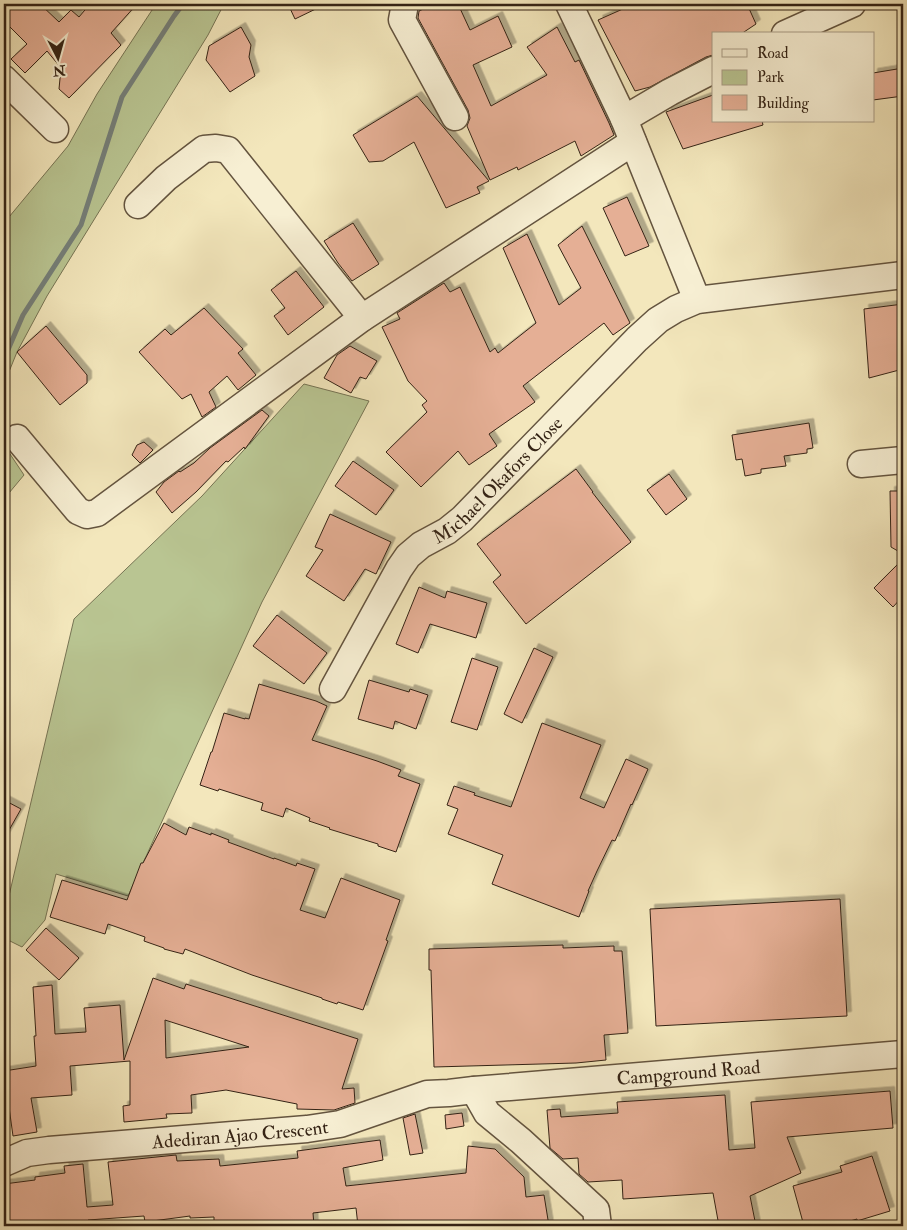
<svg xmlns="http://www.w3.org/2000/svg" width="907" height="1230" viewBox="0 0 907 1230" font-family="'IM FELL Double Pica',serif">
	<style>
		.green { fill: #b9c592; stroke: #767454 }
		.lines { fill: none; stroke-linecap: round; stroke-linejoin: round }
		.stream { stroke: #757f79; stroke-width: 5 }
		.building { fill: #e5af95; stroke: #342315; fill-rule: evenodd; filter: url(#shadow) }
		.minor-casing { stroke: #64543f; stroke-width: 29 }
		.minor { stroke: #f7efd3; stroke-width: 26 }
		.labels { text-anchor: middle; stroke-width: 4; stroke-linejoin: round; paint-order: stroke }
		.street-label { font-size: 19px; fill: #342315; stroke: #f7efd3 }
	</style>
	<defs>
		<filter id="shadow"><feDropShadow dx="4.5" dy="-4.5" stdDeviation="0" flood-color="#0004"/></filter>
	</defs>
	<rect width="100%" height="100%" fill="#f3e7bc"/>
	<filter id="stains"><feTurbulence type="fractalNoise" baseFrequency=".004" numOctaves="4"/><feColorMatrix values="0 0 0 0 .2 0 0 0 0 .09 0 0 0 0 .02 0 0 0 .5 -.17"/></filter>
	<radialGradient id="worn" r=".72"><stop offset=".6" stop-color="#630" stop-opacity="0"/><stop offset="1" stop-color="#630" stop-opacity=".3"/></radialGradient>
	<path class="green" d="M156 4H224L208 35 47 296 17 352 4 384V223L68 146 97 94Z
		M304 384 369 401 262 602 128 896 56 874 45 920 22 947 4 938V917L74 619 202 496Z
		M4 445 24 475 4 499Z"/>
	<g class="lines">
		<path class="stream" d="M4 359 23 315 81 225 122 97 174 16 183 4"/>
	</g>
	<path class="building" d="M4 4H40L59 22 71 10 79 17 90 4H137L111 33 121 45 69 98 59 89 61 68 47 51 25 73 11 59 27 44 5 22 4 19Z
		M288 4H326L295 19Z
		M434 4H458L470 30 498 16 512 47 473 65 491 106 547 75 527 47 557 27 575 62 579 60 609 123 614 135 581 156 575 141 518 170 517 167 490 180 467 126 470 118 468 110 418 18 419 11Z
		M634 4H747L756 24 741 34H713V55L706 57 650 87 635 91 598 20Z
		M241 27 251 45 249 57 255 76 230 92 206 60 209 46Z
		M903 68V96L873 100V73Z
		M713 95V121H762L763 125 683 149 666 112Z
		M417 96 489 181 477 187 480 193 446 208 414 142 383 161 369 162 353 135Z
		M627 197 649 246 625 256 603 208Z
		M353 223 379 264 352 281 338 263 324 241Z
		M582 226 630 323 613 335 604 323 523 386 535 402 489 434 497 446 469 465 458 451 421 487 386 452 427 412 422 405 427 401 408 381 382 327 400 319 397 313 444 283 450 292 460 287 490 352 495 348 498 353 536 323 503 248 527 234 559 305 581 288 558 245Z
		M296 271 324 307 288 335 274 316 285 308 271 290Z
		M903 304V369L869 378 864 309Z
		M204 308 243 349 238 353 256 375 238 390 227 376 209 392 216 407 202 417 191 394 182 399 139 352 165 329 171 335Z
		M46 326 87 375V383L60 405 17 352Z
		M350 346 377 361 366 379 360 377 351 393 324 378 337 355Z
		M262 410 269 416 245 449 244 447 228 462 226 461 196 492 172 513 156 492 164 482 179 471 180 472 194 463 210 448Z
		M809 423 813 448 807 449V453L784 456 786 466 761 469V473L745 476 742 459 736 460 732 435Z
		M144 442 153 450 140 463 132 455 137 445Z
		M353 461 394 490 376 515 335 486Z
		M576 469 593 492H592L631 542 526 624 493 582 501 575 477 544Z
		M669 474 687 499 666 515 647 490Z
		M890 491H903V554L891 547Z
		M330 514 391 542 376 574 365 569 344 601 306 576 323 550 315 547Z
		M903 559V596L893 607 874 588Z
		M419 587 445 598 447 591 487 603 476 638 430 624 418 653 396 644Z
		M277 615 327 653 304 684 253 646Z
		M534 648 553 657 522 723 504 714Z
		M472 658 498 667 477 730 451 722Z
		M369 680 409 692 410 689 428 695 416 729 395 721 393 729 358 719Z
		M259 684 316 701 327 706 312 740 377 761 401 770 398 776 420 784 396 852 378 846V844L329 829 330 828 309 821 310 818 286 808 283 817 261 810 263 803 219 789 218 791 200 785 211 752H212L224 713 245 719V718L249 719Z
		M542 723 601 745 580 798 604 808 626 759 648 769 632 805 631 804 615 841 612 840 597 871 588 891H589L579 917 492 884 503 855 448 834 458 809 447 805 454 786 475 793 474 795 511 807Z
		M4 800 21 809 4 839Z
		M164 823 186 835 189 827 211 835V833L229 840 228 842 274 859V858L296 866 297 863 315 869 300 910 325 918 341 878 400 900 386 940 388 941 363 1010 338 1002 337 1004 322 999V998L252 975 185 949 183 954 164 949V948L144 941 145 937 108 924 105 934 50 917 62 880 127 900 141 863H143Z
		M840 899 847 1016 656 1026 650 909Z
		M46 928 79 958 59 980 26 950Z
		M563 945V948L614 946V951H622L628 1033 604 1035 606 1060 576 1063 434 1067 431 970H429V949Z
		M153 978 184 989 186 984 358 1039 342 1089 354 1088 355 1103 334 1110 297 1109V1104L226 1090 191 1095 192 1113 166 1114 167 1118 124 1122 123 1106 130 1105V1061L70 1066 72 1095 31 1098 37 1132 13 1136 4 1071 36 1066 34 1036H36L33 987 52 985 55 1034 86 1032 84 1008 120 1005 124 1060ZM165 1020 249 1047 166 1058Z
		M890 1091 893 1128 787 1137 801 1173 750 1196 756 1226H719L713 1193 623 1199 622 1180 588 1182 579 1174 578 1158 563 1159 550 1148 547 1110 560 1109 561 1117 618 1113 617 1102 725 1095 729 1150 755 1148 751 1102Z
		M462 1113 464 1126 446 1129 445 1115Z
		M415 1114 423 1153 410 1155 403 1118Z
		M380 1140 383 1160 343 1168 346 1186 466 1173 468 1146 495 1149 524 1177 526 1197 544 1195 549 1226H461L460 1222 424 1226H358L356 1208 313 1213 314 1226H214V1217L190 1218V1216L145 1222 144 1216 88 1220 89 1226H4V1184L35 1180V1177L65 1173 64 1166 83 1164 87 1207 113 1205 108 1162 176 1155 177 1161 219 1159 220 1166 298 1158 297 1151Z
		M872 1156 890 1211 857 1221V1219L833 1226H804L793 1186 842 1172 840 1166Z"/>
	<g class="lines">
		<defs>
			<g id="minor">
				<path d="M405 4 402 20 455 117"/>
				<path d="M569 4 624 119 697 300"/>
				<path d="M785 34 852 4"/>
				<path d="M4 79 55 129"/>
				<path d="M624 119 670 92 713 70"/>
				<path d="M138 205 166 178 204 149 216 148 228 150 362 318"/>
				<path d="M17 438 78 511 87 515 97 513 362 318 633 142"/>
				<path d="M861 464 903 460"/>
				<path id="s1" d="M333 689 399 569 408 556 421 545 447 531 462 519 637 339 658 320 676 309 697 300 903 275"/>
				<path d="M474 1090 487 1113 521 1141 596 1210 598 1226"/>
				<path id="s2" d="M4 1163 27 1153 49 1150 307 1129 340 1124 427 1094 449 1093 474 1090 903 1054"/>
			</g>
		</defs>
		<use href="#minor" class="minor-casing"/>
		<use href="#minor" class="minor"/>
	</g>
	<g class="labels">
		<g class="street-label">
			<text dy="7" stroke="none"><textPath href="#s1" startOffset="271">Michael Okafors Close</textPath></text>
			<text dy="7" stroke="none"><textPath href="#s2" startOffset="694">Campground Road</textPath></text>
			<text dy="7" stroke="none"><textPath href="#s2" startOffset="239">Adediran Ajao Crescent</textPath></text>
		</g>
	</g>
	<rect width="907" height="1230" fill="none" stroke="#f3e7bc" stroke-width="20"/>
	<rect x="5" y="5" width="897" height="1220" fill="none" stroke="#342315" stroke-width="2.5"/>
	<rect x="10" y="10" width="887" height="1210" fill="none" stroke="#342315"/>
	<rect x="712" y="32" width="162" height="90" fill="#f7efd3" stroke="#a99d87"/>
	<rect x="722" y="49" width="25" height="8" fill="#f7efd3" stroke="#a99d87"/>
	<text x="757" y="58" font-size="15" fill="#342315">Road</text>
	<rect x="722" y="70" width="25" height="15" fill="#b9c592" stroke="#a99d87"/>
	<text x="757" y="82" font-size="15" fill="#342315">Park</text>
	<rect x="722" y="95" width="25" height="15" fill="#e5af95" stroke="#a99d87"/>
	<text x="757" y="108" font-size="15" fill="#342315">Building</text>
	<g transform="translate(58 58) rotate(174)" stroke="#f7efd3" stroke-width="4" paint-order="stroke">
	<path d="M0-4L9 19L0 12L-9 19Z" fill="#342315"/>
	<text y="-8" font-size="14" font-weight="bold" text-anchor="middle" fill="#342315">N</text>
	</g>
	<rect width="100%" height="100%" filter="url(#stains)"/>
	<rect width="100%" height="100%" fill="url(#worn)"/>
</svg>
